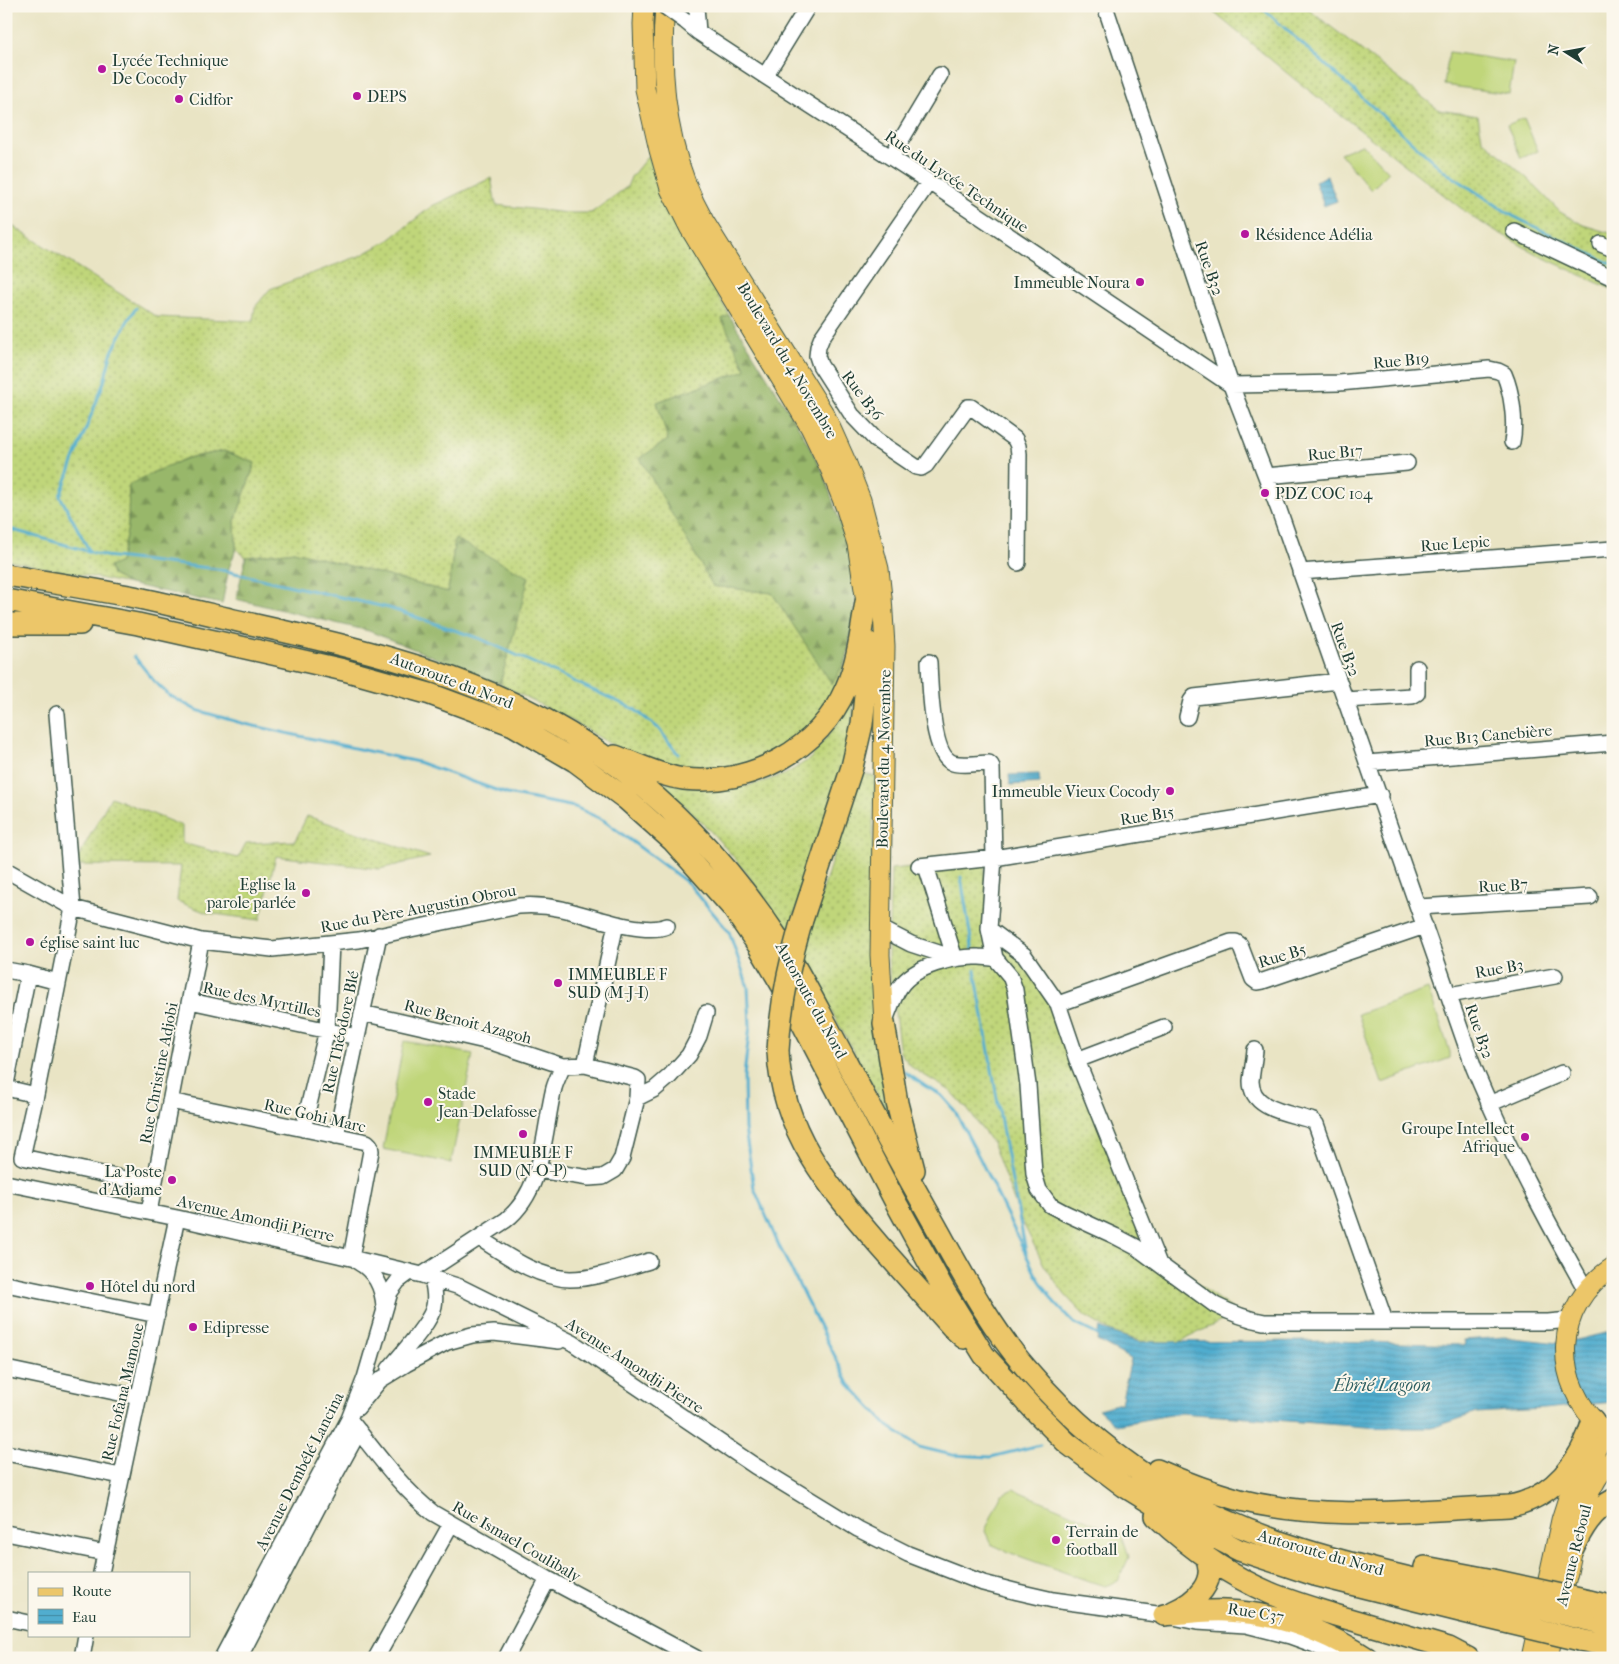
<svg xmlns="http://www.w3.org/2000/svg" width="1619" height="1664" viewBox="0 0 1619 1664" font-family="'IM FELL French Canon',serif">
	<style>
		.grass { fill: url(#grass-dots); stroke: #708a57 }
		.forest { fill: url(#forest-firs); stroke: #5c7a4f }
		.garden { fill: #c0d67a; stroke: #708a57 }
		.water { fill: url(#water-rules); stroke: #387582 }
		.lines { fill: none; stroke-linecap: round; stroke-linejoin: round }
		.stream { stroke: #51adcf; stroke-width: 3 }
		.minor-casing { stroke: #3d564a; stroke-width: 18 }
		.major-casing { stroke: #3d564a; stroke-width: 21 }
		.highway-casing { stroke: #3d564a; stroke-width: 24 }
		.minor { stroke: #fff; stroke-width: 15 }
		.major { stroke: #ecc669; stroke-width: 19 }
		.highway { stroke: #ecc669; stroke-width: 21 }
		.minor-bridge-casing { stroke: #3d564a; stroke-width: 18; stroke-linecap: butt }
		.highway-bridge-casing { stroke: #3d564a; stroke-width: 24; stroke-linecap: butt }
		.minor-bridge { stroke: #fff; stroke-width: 15 }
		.highway-bridge { stroke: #ecc669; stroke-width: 21 }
		.poi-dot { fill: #b5179e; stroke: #fbf7ec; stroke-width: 2 }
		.labels { text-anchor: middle; stroke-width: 4; stroke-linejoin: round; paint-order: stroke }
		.poi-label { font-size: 16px; fill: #1f3d34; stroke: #fbf7ec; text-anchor: start }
		.street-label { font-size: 16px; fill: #1f3d34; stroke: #fbf7ec }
		.water-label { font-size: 18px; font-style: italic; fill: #2e5f62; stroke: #fbf7ec }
	</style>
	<defs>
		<pattern id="grass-dots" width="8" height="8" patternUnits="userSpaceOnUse" patternTransform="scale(1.25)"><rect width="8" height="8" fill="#c0d67a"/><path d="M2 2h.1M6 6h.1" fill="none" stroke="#9baf65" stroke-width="1.8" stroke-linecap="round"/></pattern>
		<pattern id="forest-firs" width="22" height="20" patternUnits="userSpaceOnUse" patternTransform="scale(1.25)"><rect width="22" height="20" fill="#98b76a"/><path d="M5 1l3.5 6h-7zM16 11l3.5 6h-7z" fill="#7b9658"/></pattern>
		<pattern id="water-rules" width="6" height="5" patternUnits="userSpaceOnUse" patternTransform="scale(1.25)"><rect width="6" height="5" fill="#51adcf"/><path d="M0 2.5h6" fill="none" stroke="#438ea9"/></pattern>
	</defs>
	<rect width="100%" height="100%" fill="#fbf7ec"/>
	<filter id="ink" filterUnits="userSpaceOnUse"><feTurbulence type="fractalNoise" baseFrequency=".02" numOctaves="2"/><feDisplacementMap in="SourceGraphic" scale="10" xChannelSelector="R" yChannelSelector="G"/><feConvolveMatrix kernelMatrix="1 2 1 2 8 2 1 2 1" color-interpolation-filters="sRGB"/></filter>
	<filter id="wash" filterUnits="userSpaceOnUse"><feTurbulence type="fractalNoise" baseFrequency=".0096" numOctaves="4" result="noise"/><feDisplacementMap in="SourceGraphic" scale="20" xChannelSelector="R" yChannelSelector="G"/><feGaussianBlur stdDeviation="1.12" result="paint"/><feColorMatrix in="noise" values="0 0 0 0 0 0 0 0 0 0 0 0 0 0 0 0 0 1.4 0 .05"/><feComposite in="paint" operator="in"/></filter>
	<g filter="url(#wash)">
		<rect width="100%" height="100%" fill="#e9e4c4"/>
		<path class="grass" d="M1206 6H1304L1439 110 1478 116 1482 139 1529 180 1560 212 1583 225 1613 234V290L1540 256 1475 219 1293 78Z
			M648 156 674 215 729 315 722 319 746 370 657 402 668 440 641 458 713 586 772 593 832 683 847 658 830 704 795 742 747 767 683 772 622 751 567 718 500 684 528 577 455 540 448 592 294 551 246 557 236 549 235 521 255 463 224 451 187 458 156 471 129 485 128 527 120 562 109 568 112 575 129 584 6 560V222L157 317 253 321 255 307 270 289 362 255 389 240 432 206 491 178 496 205 567 213H591L627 187 631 177Z
			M855 692 852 721 842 765 788 936C778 920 768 902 757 887 729 848 694 813 659 782L710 789 736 788 759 783 784 775 810 759 846 712Z
			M859 772 875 777 868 958 892 1121 802 958Z
			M111 797 182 826V843L238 858 246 843 295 841 307 816 430 857 379 869 276 856 260 920 207 913 177 901 181 866 74 865Z
			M984 861 988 926 1019 956 1049 1000 1158 1257 1238 1313 1179 1342 1140 1341 1112 1332 1085 1316 1065 1295 1044 1265 1020 1217 993 1144 968 1110 949 1090 914 1069 900 1053 888 958 891 869Z"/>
		<path class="forest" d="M729 315 801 431 823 472 848 546 856 600 847 658 832 684 772 593 713 586 640 458 668 440 657 402 746 370 722 319Z
			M224 451 255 463 235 521 236 549 229 568 222 604 129 584 112 575 109 567 120 562 128 527 129 485 156 471 187 458Z
			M455 539 529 577 500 684 369 631 236 599 246 557 294 551 448 592Z"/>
		<path class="garden" d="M1449 52 1514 62 1509 94 1444 85Z
			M1524 118 1538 151 1521 158 1507 125Z
			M1362 144 1389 172 1371 190 1340 153Z
			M1428 989 1450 1052V1058L1382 1083 1358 1014Z
			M404 1041 473 1054 451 1163 383 1149Z
			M1013 1489 1122 1535 1129 1557 1118 1581 1105 1586 1086 1580 1008 1552 991 1544 985 1531 1001 1495Z"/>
		<path class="water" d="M1327 176 1337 201 1324 206 1315 181Z
			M1039 774 1040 783 1010 785 1009 775Z
			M1099 1328 1139 1342 1333 1341 1465 1345 1464 1340 1504 1337 1558 1343 1581 1339 1613 1331V1402L1543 1409 1476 1413 1432 1428H1380L1181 1413 1116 1425 1098 1409 1121 1403 1131 1359 1097 1341Z"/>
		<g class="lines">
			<path class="stream" d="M1260 6 1444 171 1513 216 1613 265
				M6 528 105 556 217 569 389 608 481 639 634 709 658 728 678 754
				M90 552 60 496 104 382 111 354 127 322 136 308
				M134 656 154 681 169 695 196 710 245 724 418 762 507 794 575 807 603 820 688 883 729 932 748 987 750 1025 744 1076 745 1129 754 1188 779 1246 849 1384 888 1426 919 1447 952 1455 991 1457 1040 1445
				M961 877 973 952
				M975 970 1005 1145 1026 1252
				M905 1072 925 1086 941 1095 955 1111 980 1159 1036 1275 1054 1302 1074 1323 1100 1336"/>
		</g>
	</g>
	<g filter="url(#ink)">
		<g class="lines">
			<defs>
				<path id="minor" d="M696 6 698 32
					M1105 6 1231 385 1279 510 1474 1068C1506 1145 1545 1218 1586 1290
					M685 21 698 32 765 76 929 182 1231 385
					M765 76 808 6
					M891 157 940 75
					M929 182 822 337 818 347 817 356 820 365 852 415 876 440 916 467 921 468 926 465 968 407H971L1015 439 1018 446 1019 454 1018 563
					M1514 231 1613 278
					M1601 244 1613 249
					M1231 385 1339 383 1489 369 1498 371 1504 374C1512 392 1516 423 1512 442
					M1266 476 1407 463
					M1300 572 1613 549
					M929 662C930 682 931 756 953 763 963 766 978 763 989 763L991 765 992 768 994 858 989 929 995 958
					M1345 700 1412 696 1417 693V668
					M57 714 73 908 36 1095 22 1157 154 1185
					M1187 717 1191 701 1194 697 1338 681
					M1367 763 1613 743
					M919 866 994 858 1380 795
					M926 866 955 959
					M6 870 73 908 201 941 272 949 359 940 519 906C533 905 548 906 562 909 588 915 643 936 667 926
					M1418 907 1590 897
					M880 928 911 944 954 958
					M989 929 1024 955 1058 1004 1077 1060 1159 1264
					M6 970 28 974
					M1449 995 1555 976
					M190 1001 357 1037
					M1058 1004 1231 942H1236L1240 945 1253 979 1257 982 1263 981 1425 926
					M362 1013 494 1043 563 1066
					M884 1023C889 1011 893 997 900 987 914 966 955 956 979 957 984 957 989 958 995 958L1010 976 1015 990 1028 1085 1034 1174 1039 1190 1050 1205 1065 1213 1115 1236 1136 1247 1215 1305C1231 1313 1246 1319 1264 1322H1548L1570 1320
					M1255 1050C1254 1060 1252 1071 1251 1081 1251 1111 1292 1113 1313 1121L1316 1124 1385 1321
					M1077 1060 1164 1027
					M6 1084 28 974 58 982
					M6 1088 36 1095
					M637 1098 655 1089 670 1076 689 1055 699 1036 706 1013
					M170 1101 367 1142 370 1145 371 1151 351 1258
					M1489 1104 1562 1073
					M303 1129 327 1030 331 943
					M336 1136 379 935
					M538 1170 589 1178 603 1177 615 1170 622 1158 637 1098 638 1080 635 1078 585 1065
					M6 1183 177 1218 351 1258 422 1275 460 1287 573 1343 755 1466 858 1529 908 1554 983 1583 1018 1592 1053 1600 1164 1615 1197 1622 1246 1625 1290 1636 1315 1645 1338 1658
					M149 1212 201 941
					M479 1238C506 1255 537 1278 570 1279 596 1279 624 1268 649 1261
					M358 1262C376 1272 383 1288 384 1307
					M422 1275 506 1220C545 1189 543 1132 554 1088 556 1081 560 1073 563 1066L585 1065 616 924
					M6 1284 157 1315
					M6 1369 138 1397
					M389 1369C401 1354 431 1323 434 1306 436 1297 434 1287 432 1278
					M357 1408 380 1380 406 1364 447 1342 472 1335 494 1333 559 1341
					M349 1419C375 1451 400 1487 433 1513L548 1579 696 1658
					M6 1453 121 1476
					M6 1533 105 1553
					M101 1573 177 1218
					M6 1618 29 1623
					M82 1658 86 1635
					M222 1658 349 1419 365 1378 390 1292 398 1281 410 1272
					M239 1658 331 1482 359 1431
					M376 1658 451 1524
					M506 1658 548 1579"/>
				<path id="major" d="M644 6 643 24 645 89 659 150 670 189 689 227 810 427 831 471 845 506 857 544 866 602
					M665 6C659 79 667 156 704 221L825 415 847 464 861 500 879 569 882 597 885 646 880 955 884 1023
					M1603 1430C1551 1382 1552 1307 1613 1267
					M1531 1658 1561 1520 1568 1498 1575 1483 1597 1448 1604 1430
					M1548 1658C1554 1629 1561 1600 1568 1572 1577 1532 1582 1489 1613 1459"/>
				<path id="highway" d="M6 575C47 582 88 588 129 596 173 605 216 616 260 626 376 652 490 679 591 747 665 797 728 863 777 937 803 977 824 1021 847 1063 875 1117 904 1170 934 1223 962 1273 989 1325 1026 1368 1070 1420 1122 1463 1180 1497 1275 1552 1384 1571 1489 1597
					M6 600 138 624 344 670 430 694 513 725 575 761 626 799 673 841 732 907 758 945 786 992 895 1201 945 1292 984 1355 1034 1410 1067 1443 1124 1486 1171 1515 1239 1550 1315 1575 1484 1617
					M6 624H80
					M615 756C638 764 660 776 684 779 751 786 819 750 846 688 858 661 861 631 866 602
					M801 923 852 767 862 724 866 687 868 642
					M884 1023 897 1103 914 1170
					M778 1051C781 1131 829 1187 879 1245 903 1272 928 1300 952 1327L964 1338
					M1157 1470C1184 1482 1211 1492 1240 1500 1327 1522 1420 1510 1509 1506 1552 1499 1582 1461 1593 1420
					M1156 1516C1189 1547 1228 1575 1270 1593 1291 1602 1313 1608 1335 1615 1373 1626 1411 1637 1449 1648L1468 1658
					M1572 1550C1582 1529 1592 1511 1613 1500
					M1425 1567 1493 1580
					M1589 1601 1613 1607
					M1173 1612C1196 1602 1219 1581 1205 1555
					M1164 1615C1184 1613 1205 1610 1225 1611 1277 1613 1324 1630 1367 1658
					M1585 1619 1613 1626
					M1580 1640 1613 1647"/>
			</defs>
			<use href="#minor" class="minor-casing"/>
			<use href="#major" class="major-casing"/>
			<use href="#highway" class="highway-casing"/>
			<use href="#minor" class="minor"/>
			<use href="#major" class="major"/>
			<use href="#highway" class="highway"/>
			<defs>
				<path id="minor-bridge" d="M664 6 685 21"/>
				<path id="highway-bridge" d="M778 1051C780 1007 789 965 801 923
					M1493 1580 1589 1601
					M1489 1597 1585 1619
					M1484 1617 1580 1640"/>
			</defs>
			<use href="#minor-bridge" class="minor-bridge-casing"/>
			<use href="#highway-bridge" class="highway-bridge-casing"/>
			<use href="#minor-bridge" class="minor-bridge"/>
			<use href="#highway-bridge" class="highway-bridge"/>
		</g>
	</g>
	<g class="poi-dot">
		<circle cx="102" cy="69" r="5"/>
		<circle cx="357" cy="96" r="5"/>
		<circle cx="179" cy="99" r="5"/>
		<circle cx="1245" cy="234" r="5"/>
		<circle cx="1140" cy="282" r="5"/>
		<circle cx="1265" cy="493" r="5"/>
		<circle cx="1170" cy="791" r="5"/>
		<circle cx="306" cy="893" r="5"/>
		<circle cx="30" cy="942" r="5"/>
		<circle cx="558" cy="983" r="5"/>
		<circle cx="428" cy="1102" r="5"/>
		<circle cx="523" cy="1134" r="5"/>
		<circle cx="1525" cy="1137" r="5"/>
		<circle cx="172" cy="1180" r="5"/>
		<circle cx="90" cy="1286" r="5"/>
		<circle cx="193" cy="1327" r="5"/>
		<circle cx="1056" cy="1540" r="5"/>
	</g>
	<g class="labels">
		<g class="poi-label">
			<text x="112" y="66">Lycée Technique<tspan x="112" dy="18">De Cocody</tspan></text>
			<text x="367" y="102">DEPS</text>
			<text x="189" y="105">Cidfor</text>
			<text x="1255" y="240">Résidence Adélia</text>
			<text x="1130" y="288" text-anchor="end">Immeuble Noura</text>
			<text x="1275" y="499">PDZ COC 104</text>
			<text x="1160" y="797" text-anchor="end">Immeuble Vieux Cocody</text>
			<text x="296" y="890" text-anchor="end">Eglise la<tspan x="296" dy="18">parole parlée</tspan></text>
			<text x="40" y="948">église saint luc</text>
			<text x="568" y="980">IMMEUBLE F<tspan x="568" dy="18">SUD (M-J-I)</tspan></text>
			<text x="438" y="1099">Stade<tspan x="438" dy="18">Jean-Delafosse</tspan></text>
			<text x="1515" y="1134" text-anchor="end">Groupe Intellect<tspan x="1515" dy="18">Afrique</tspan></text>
			<text x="523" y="1158" text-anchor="middle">IMMEUBLE F<tspan x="523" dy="18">SUD (N-O-P)</tspan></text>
			<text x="162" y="1177" text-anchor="end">La Poste<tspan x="162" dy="18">d'Adjame</tspan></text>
			<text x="100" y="1292">Hôtel du nord</text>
			<text x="203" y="1333">Edipresse</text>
			<text x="1066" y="1537">Terrain de<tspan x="1066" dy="18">football</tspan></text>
		</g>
		<g class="street-label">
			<text transform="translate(957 181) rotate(34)" y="6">Rue du Lycée Technique</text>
			<text transform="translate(1210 268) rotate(71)" y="6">Rue B32</text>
			<text transform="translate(788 360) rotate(59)" y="6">Boulevard du 4 Novembre</text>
			<text transform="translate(1401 360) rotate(-5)" y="6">Rue B19</text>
			<text transform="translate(863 395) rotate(53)" y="6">Rue B36</text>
			<text transform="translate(1335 452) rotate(-5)" y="6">Rue B17</text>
			<text transform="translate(1455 543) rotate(-4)" y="6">Rue Lepic</text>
			<text transform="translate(1346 649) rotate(70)" y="6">Rue B32</text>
			<text transform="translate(452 680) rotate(21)" y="6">Autoroute du Nord</text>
			<text transform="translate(1488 735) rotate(-5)" y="6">Rue B13 Canebière</text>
			<text transform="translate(883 759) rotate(-89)" y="6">Boulevard du 4 Novembre</text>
			<text transform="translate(1147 815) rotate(-9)" y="6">Rue B15</text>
			<text transform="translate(1503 885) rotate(-3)" y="6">Rue B7</text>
			<text transform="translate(418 908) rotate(-11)" y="6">Rue du Père Augustin Obrou</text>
			<text transform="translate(1282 955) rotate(-17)" y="6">Rue B5</text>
			<text transform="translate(1499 968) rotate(-10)" y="6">Rue B3</text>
			<text transform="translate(262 999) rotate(12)" y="6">Rue des Myrtilles</text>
			<text transform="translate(812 1000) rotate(61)" y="6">Autoroute du Nord</text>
			<text transform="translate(468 1021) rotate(15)" y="6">Rue Benoit Azagoh</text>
			<text transform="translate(1480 1031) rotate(71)" y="6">Rue B32</text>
			<text transform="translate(340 1032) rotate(-78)" y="6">Rue Théodore Blé</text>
			<text transform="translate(158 1073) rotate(-79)" y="6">Rue Christine Adjobi</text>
			<text transform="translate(315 1115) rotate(13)" y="6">Rue Gohi Marc</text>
			<text transform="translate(256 1218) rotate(13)" y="6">Avenue Amondji Pierre</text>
			<text transform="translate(635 1365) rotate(33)" y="6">Avenue Amondji Pierre</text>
			<text transform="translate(122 1392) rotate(-77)" y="6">Rue Fofana Mamoue</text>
			<text transform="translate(299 1471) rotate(-63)" y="6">Avenue Dembélé Lancina</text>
			<text transform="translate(517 1541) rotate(30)" y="6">Rue Ismael Coulibaly</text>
			<text transform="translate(1321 1552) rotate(16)" y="6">Autoroute du Nord</text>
			<text transform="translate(1573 1555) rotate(-76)" y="6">Avenue Reboul</text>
			<text transform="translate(1256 1612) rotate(9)" y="6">Rue C37</text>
		</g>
		<g class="water-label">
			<text x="1382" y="1391">Ébrié Lagoon</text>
		</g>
	</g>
	<rect width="1619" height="1664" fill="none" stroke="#fbf7ec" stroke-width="25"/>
	<rect x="28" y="1572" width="162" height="65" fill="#fbf7ec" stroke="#a3ada2"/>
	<rect x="38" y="1588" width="25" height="8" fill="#ecc669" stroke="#a3ada2"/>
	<text x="72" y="1596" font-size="15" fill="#1f3d34">Route</text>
	<rect x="38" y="1609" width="25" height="15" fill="url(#water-rules)" stroke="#a3ada2"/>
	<text x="72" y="1622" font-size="15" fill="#1f3d34">Eau</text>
	<g transform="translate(1566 52) rotate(281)" stroke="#fbf7ec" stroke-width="4" paint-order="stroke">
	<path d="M0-4L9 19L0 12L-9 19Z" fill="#1f3d34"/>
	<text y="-8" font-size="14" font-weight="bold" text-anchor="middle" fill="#1f3d34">N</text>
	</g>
</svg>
